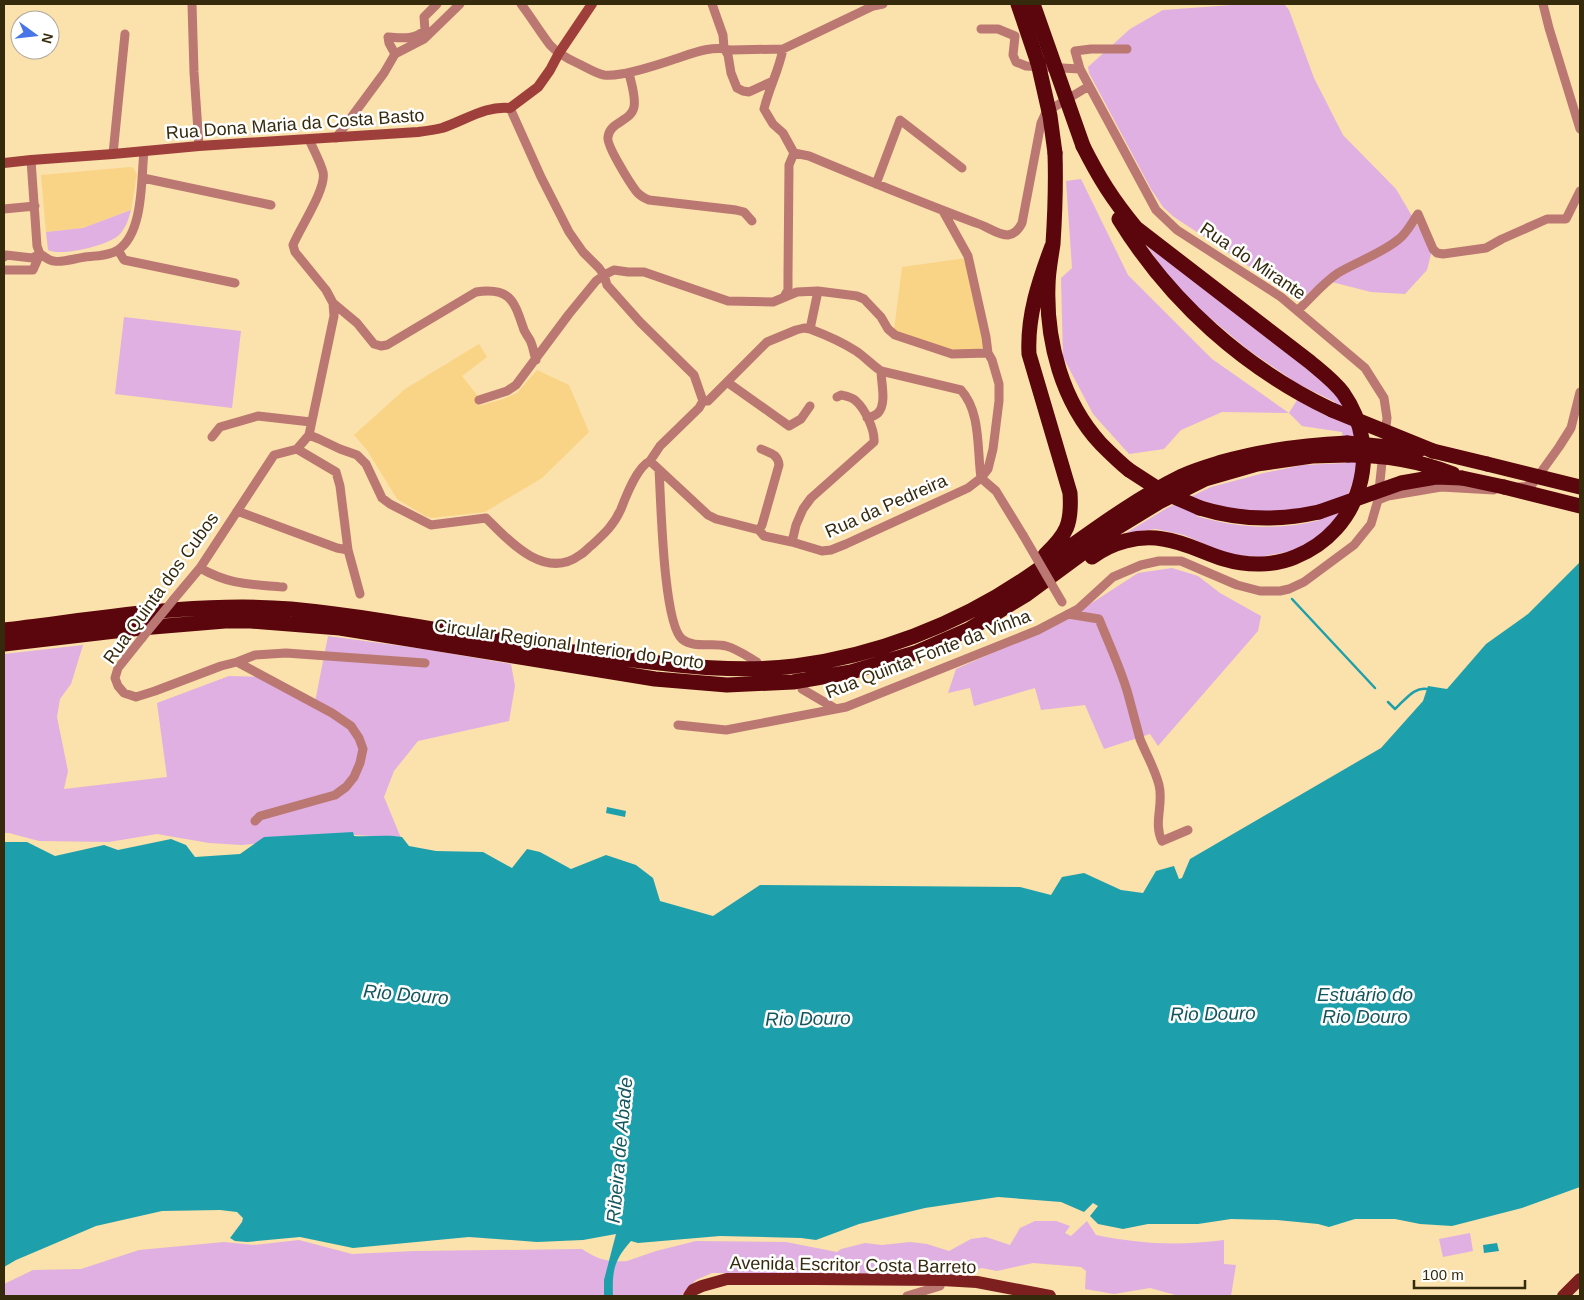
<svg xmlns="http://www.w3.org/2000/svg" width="1584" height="1300" viewBox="0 0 1584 1300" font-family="Arial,sans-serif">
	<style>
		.built { fill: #f9d487 }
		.green { fill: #dfb0e1; fill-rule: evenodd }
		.water { fill: #1ea0ac }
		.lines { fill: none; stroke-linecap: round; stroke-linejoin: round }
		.stream { stroke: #1ea0ac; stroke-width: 2.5 }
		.street { stroke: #bb7772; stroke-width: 9 }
		.secondary { stroke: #9f3f3b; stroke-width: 10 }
		.primary { stroke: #7d1e1f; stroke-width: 12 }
		.highway { stroke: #5a060c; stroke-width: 15 }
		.street-bridge { stroke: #bb7772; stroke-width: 9 }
		.highway-bridge { stroke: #5a060c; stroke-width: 15 }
		.labels { text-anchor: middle; stroke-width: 5; stroke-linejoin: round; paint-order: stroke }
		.street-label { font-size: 18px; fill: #362a0d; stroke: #fff }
		.water-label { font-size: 19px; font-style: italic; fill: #15575e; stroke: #fff }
	</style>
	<rect width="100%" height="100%" fill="#fbe1ab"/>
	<path class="built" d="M130 167 133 168 137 174 131 210 83 228 46 232 41 175Z
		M966 258 984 348 956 352 938 348 894 330 902 267Z
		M479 344 487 357 462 376 477 395 479 406 503 399 517 393 537 370 569 385 589 432 542 478 485 512 432 518 425 516 397 499 367 450 354 435 405 389Z"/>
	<path class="green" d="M1246 4H1284L1289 10 1314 78 1343 135 1396 189 1432 250 1427 270 1405 294 1371 292 1324 280 1300 300 1174 217 1163 207 1151 189 1089 73 1088 67 1130 29 1163 10Z
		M1081 179 1128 275 1212 359 1289 413 1297 400 1329 417 1335 402 1298 384 1247 349 1203 312 1172 281 1144 242 1324 380 1342 400 1357 432 1359 466 1340 516 1321 534 1299 550 1259 557 1237 555 1218 550 1184 535 1156 529 1126 533 1167 508 1211 487 1264 473 1303 465 1346 463 1342 432 1302 426 1289 413 1222 412 1181 430 1164 449 1129 454 1093 414 1063 357 1061 278 1072 268 1066 181ZM1213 505 1231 510 1287 512 1317 506 1320 520C1277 531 1238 528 1196 516Z
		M131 210C129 218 126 228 119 235 109 245 61 257 48 250L46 232 83 228Z
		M124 317 241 331 232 408 115 394Z
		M1172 568 1198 576 1220 593 1261 616 1258 631 1158 746 1150 734 1104 749 1085 705 1041 710 1035 688 974 706 970 688 948 693 956 669 1064 621 1138 573Z
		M328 636 424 649 511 664 515 686 509 721 418 741 394 771 384 797 401 838 355 835 241 845 209 843 157 834 109 842 39 841 9 833H4V654L83 645 71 684 60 699 57 717 68 771 64 789 167 777 157 703 229 676 261 677 315 702Z
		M1035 1221H1056L1070 1226 1065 1233 1071 1236 1087 1221 1096 1235C1140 1244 1179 1246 1224 1240V1264L1236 1265 1231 1296H1179L1150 1288 1114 1294 1085 1289 1086 1271 1081 1267 1033 1263 997 1271 982 1268 956 1275 814 1273H712L696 1280 681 1296H4V1284L33 1270 81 1269 139 1250 224 1242 254 1245 299 1240 352 1254 415 1251 582 1249C599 1260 607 1262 627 1261L656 1251 696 1241 786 1242 837 1252 841 1249 865 1243 882 1245 910 1242 927 1244 949 1251 971 1239 986 1237 1010 1245 1020 1228Z
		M1470 1233 1473 1251 1443 1257 1439 1239Z"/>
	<path class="water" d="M1580 562V1187L1522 1208 1452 1226 1420 1224 1395 1219H1355L1329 1227 1318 1224 1277 1220 1231 1219 1198 1224H1148L1123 1229 1098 1224 1090 1216 1098 1206 1093 1203 1084 1212 1061 1202 998 1197 925 1208 859 1224 816 1240 801 1238 720 1236 638 1243 631 1241C614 1260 612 1271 613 1296H604V1280L616 1234 583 1240 537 1242 469 1237 353 1248 300 1237 247 1242 235 1241 230 1238 242 1222 243 1218 237 1212 220 1210 162 1211 96 1226 16 1260 4 1267V842H27L55 856 104 845 118 850 171 839 186 845 195 857 240 854 264 837 353 832 354 836C370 837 386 834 402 837L409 846 436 851 483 852 512 868 527 849 540 852 571 869 606 855 636 865 653 878 660 901 713 916 760 885 1020 887 1051 895 1062 877 1084 873 1121 890 1143 893 1156 871 1174 866 1179 879 1182 878 1190 859 1381 748 1423 701 1428 686 1447 689 1486 644 1528 614Z
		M607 807 626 811 625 817 606 813Z
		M1497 1243 1499 1251 1484 1253 1483 1245Z"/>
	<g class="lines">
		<path class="stream" d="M1292 599 1375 688
			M1388 702 1395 709C1405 700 1416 684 1430 690"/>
		<path class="street" d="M192 4 194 72 199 146
			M521 4C531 17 540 32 550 45 558 54 568 59 579 64 586 67 595 73 604 75 622 77 657 65 675 59 693 53 712 45 731 50L783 49 873 6 883 4
			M712 4 723 35 724 48 728 55 731 73 737 88 743 91 749 92 773 81
			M1543 4 1549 28 1580 129
			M981 29H998L1015 36 1013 55 1016 62 1026 66 1080 69
			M783 49C779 70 769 88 764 109L773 124 783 133 794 153 789 165 788 275V290L785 295
			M1127 49H1091L1075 51 1080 69 1156 210 1177 230 1281 297 1365 368 1384 398 1387 418 1385 435
			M395 54 389 43 388 37C402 38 414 40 425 30L424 17 437 4
			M629 73C631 83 636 96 634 107 631 122 610 121 608 137 606 145 630 183 636 191 639 195 644 198 649 200L736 210 744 212 752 221
			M510 108 541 177 569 232 583 252 599 268 604 275 607 285 640 322 694 375 703 401
			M336 138 384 73 395 54 424 39 460 4
			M794 153 809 156C864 179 920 202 976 223 987 226 997 235 1008 235 1015 234 1019 229 1022 223L1041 123 1046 112 1089 86
			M113 154 125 34
			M31 160 37 246 40 254
			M143 178 271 205
			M876 184 900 120 962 168
			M4 209 35 206
			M1418 214 1433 249 1437 253 1443 254 1486 248 1502 239 1547 219H1566L1580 191
			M118 250 124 260 235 283
			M40 254C44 256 49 261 54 261 61 263 77 258 85 257 95 256 109 256 118 250 144 233 141 178 144 151
			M4 257 6 255 32 258 40 254
			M4 270H33L40 254
			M333 303 357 323 374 344 381 346 387 345 476 292C511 287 514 301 524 330 526 334 528 337 530 340 533 346 534 354 536 360
			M1298 310C1311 298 1323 283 1338 273 1358 261 1381 254 1399 239 1407 233 1412 222 1418 214
			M810 329 818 291
			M727 382 789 426 801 419 810 406
			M479 400 507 391 516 385 569 314 596 281 604 275 614 270 628 272H644L728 301 773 302 797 292 818 291 857 296 864 299 881 317 888 329 895 335 952 354 988 353
			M703 401H708L767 342 796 330 804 328 810 329C826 335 842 342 856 351 865 357 872 365 881 371L961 390C981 412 977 449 981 478
			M867 418C871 417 875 416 878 413 887 404 881 382 881 371
			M309 435 319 439 340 449 357 455 366 464 382 498 390 504 431 525 486 518C509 541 545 581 580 555 584 553 588 548 592 545 604 534 614 525 621 509 626 496 637 467 650 461
			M212 437 220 427 258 416 311 422
			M297 449 336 472 340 486 348 550 360 594
			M650 461 708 515 716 519 759 530 764 536 792 542 822 551 831 550 846 544 968 488 981 478 988 469 993 449 999 401V384L992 360 988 353 986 337 968 256 943 211
			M650 461 660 446 699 408 703 401
			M659 470C661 499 663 623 682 639 694 649 713 642 726 646 737 649 747 656 757 662
			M981 478 996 491 1023 535
			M1519 487 1531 486 1559 447 1571 428 1580 392
			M1378 500 1388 496 1441 487 1494 490
			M237 511 337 548 348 550
			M759 530 762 525 779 465C778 454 770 453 761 449
			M792 542 796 525 803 509 811 498 874 442C875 430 865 409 856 401 852 397 846 396 841 395L837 397
			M200 568C230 585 249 584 283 587
			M174 599 200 568 274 455 297 449 309 435 334 316 333 303 326 290 295 252 293 245C300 228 327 188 323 172 320 161 313 149 309 139
			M1068 614 1099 619C1109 644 1121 669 1128 694 1132 709 1136 724 1140 739 1146 754 1155 769 1159 785 1164 804 1153 823 1162 841L1188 830
			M142 638 118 668 115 678 118 686 124 693 136 697 155 691 221 666 237 662 255 655 286 653 425 663
			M237 662 332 713 351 726 359 738 363 749 360 763 354 777 346 787 335 795 260 816 255 821
			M802 689 836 709
			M678 725 726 730 846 707 1038 630 1078 609 1113 577 1141 565 1159 561H1181L1237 585 1260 591H1280L1289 589 1304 582 1354 545 1371 524 1378 500 1383 453
			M907 1296 940 1286 942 1280"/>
		<path class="secondary" d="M4 163 31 160 113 154 199 146 418 132C426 131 434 130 442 128 464 121 486 105 510 108L538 87 550 70 559 53 592 4"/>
		<path class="primary" d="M689 1296 693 1290 702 1286 727 1279H814L942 1280 977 1282 1050 1296
			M1563 1296 1580 1279"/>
		<path class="highway" d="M1018 4 1038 63
			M1083 146C1099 178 1113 200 1136 228L1310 362C1322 372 1334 381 1343 393 1384 451 1361 531 1295 557 1274 566 1247 566 1224 559 1204 553 1185 542 1163 539 1138 535 1112 542 1092 557
			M1055 153C1056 183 1055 213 1053 244 1051 258 1048 272 1048 286 1046 341 1062 402 1101 444 1110 453 1119 462 1129 470
			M1119 219C1170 302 1244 368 1332 410
			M1433 451 1487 464
			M1462 478 1504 487
			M1200 508C1239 520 1279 521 1319 512
			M1045 555C1067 534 1072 524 1070 493L1029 354C1027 316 1039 281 1052 246
			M4 630C97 619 198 601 291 609 404 620 514 646 626 659 682 666 738 673 795 666 875 656 956 625 1023 580 1076 544 1125 504 1182 476 1195 470 1209 466 1222 462 1264 450 1304 445 1347 443
			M4 644 141 628 225 621H251L340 628 655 679 727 685 793 682 851 672 915 653 970 629 1027 594 1118 527 1159 502 1205 479 1257 464 1312 456 1348 455"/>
		<path class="street-bridge" d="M1023 535 1062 602
			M142 638 174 599"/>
		<path class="highway-bridge" d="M1033 4 1083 146
			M1038 63 1050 116 1055 153
			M1332 410 1433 451
			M1347 443 1419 450
			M1348 455C1384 455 1420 461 1453 474
			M1487 464 1580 487
			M1129 470 1163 492 1200 508
			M1504 487 1580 506
			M1319 512 1401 483 1436 477 1462 478"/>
	</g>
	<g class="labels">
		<g class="street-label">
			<text transform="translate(295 124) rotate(-4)" y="6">Rua Dona Maria da Costa Basto</text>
			<text transform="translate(1253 261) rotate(34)" y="6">Rua do Mirante</text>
			<text transform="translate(886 506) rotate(-24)" y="6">Rua da Pedreira</text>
			<text transform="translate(161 588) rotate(-54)" y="6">Rua Quinta dos Cubos</text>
			<text transform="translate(569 644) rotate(8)" y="6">Circular Regional Interior do Porto</text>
			<text transform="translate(928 654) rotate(-21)" y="6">Rua Quinta Fonte da Vinha</text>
			<text transform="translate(853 1265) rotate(1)" y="6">Avenida Escritor Costa Barreto</text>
		</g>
		<g class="water-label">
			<text transform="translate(406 994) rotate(5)" y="7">Rio Douro</text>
			<text x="1365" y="1001">Estuário do<tspan x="1365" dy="22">Rio Douro</tspan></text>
			<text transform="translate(1213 1013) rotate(-1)" y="7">Rio Douro</text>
			<text transform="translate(808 1018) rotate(-1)" y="7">Rio Douro</text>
			<text transform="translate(619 1150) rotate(-85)" y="7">Ribeira de Abade</text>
		</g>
	</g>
	<rect width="1584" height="1300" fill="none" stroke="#362a0d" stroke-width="10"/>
	<g transform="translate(35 35) rotate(105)"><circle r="24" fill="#ffffff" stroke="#afaa9e"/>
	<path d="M0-4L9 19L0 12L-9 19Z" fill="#4875e7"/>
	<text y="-8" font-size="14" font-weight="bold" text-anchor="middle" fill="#362a0d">N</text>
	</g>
	<path d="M1414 1280v8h111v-8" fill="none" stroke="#362a0d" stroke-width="2.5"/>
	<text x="1422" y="1280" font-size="15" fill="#362a0d" stroke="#ffffff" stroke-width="4" paint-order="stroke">100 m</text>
</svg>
